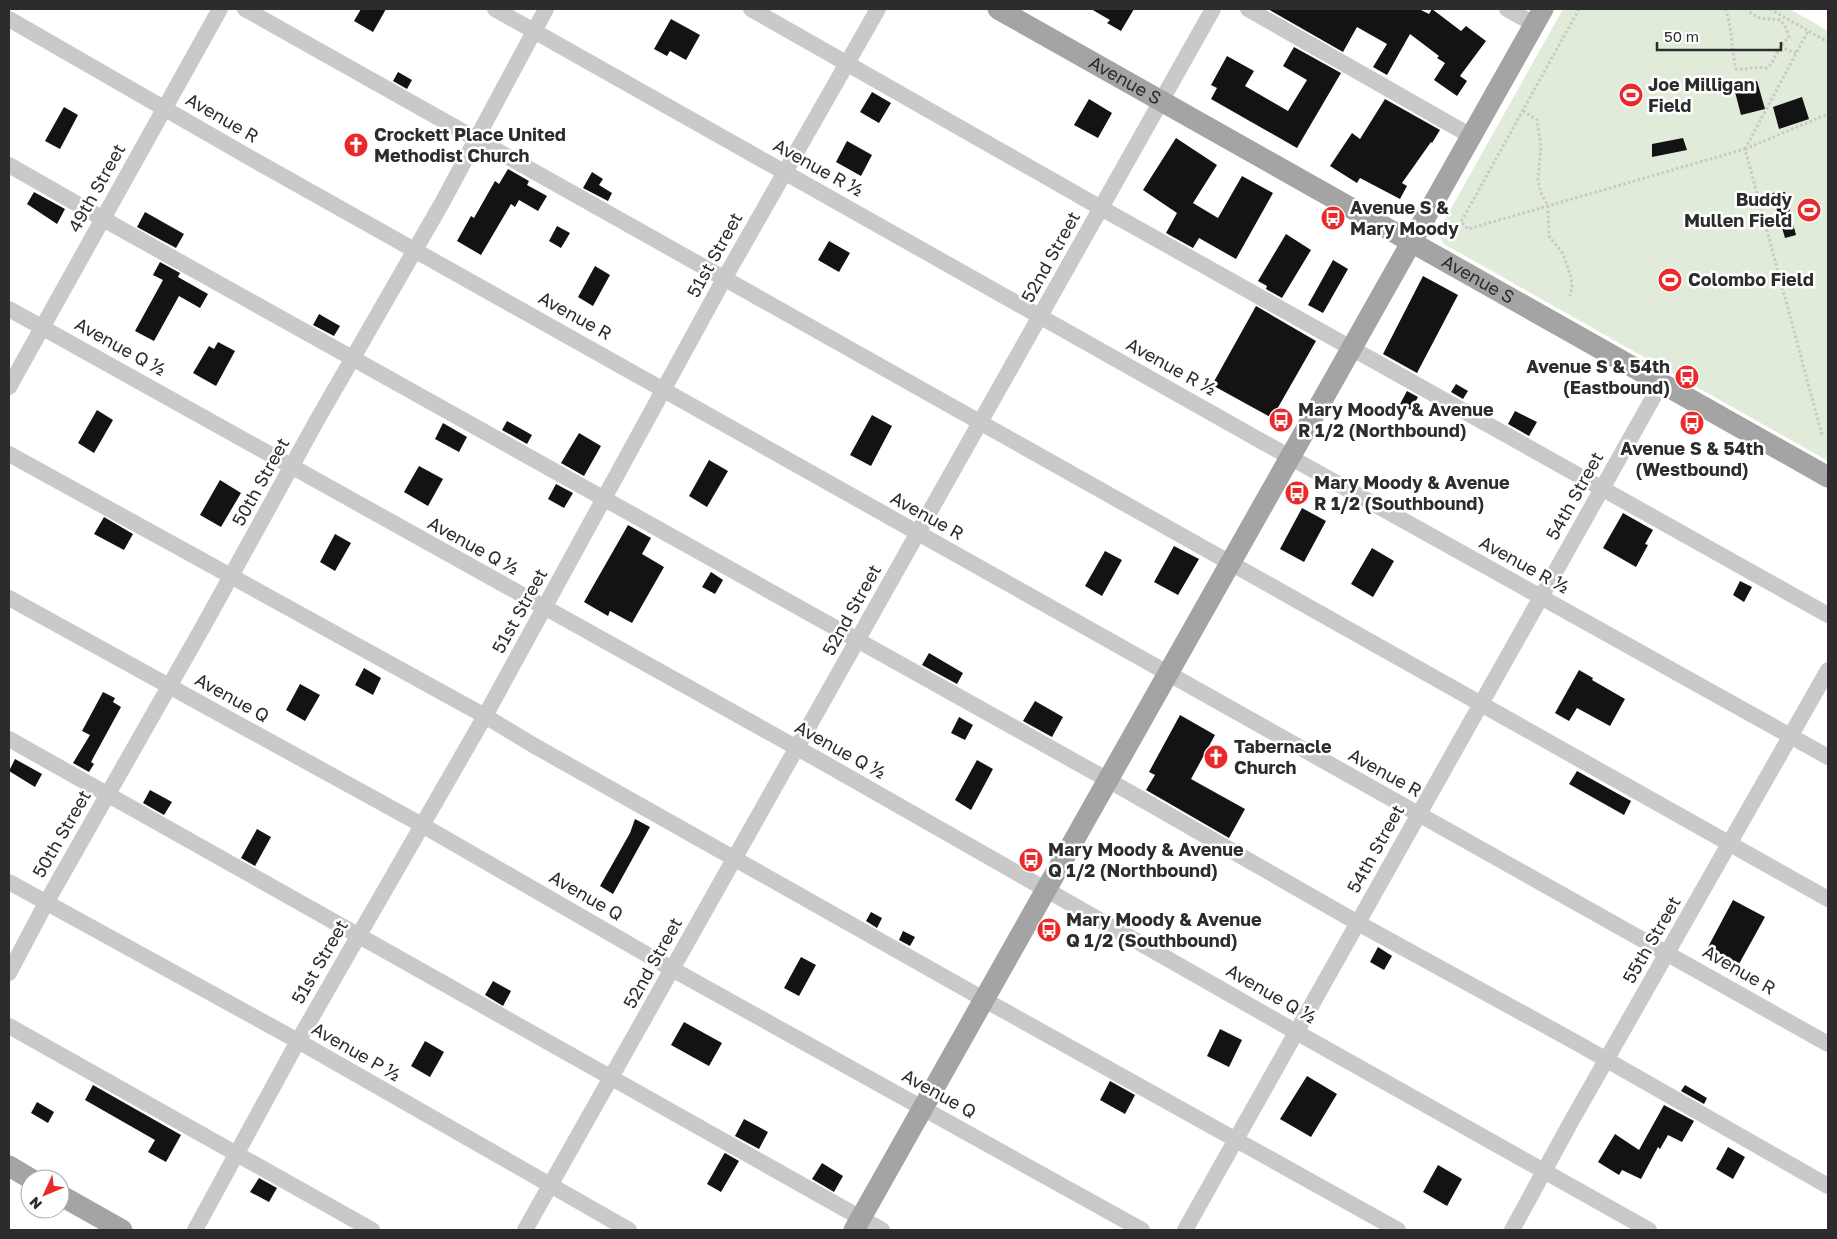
<svg xmlns="http://www.w3.org/2000/svg" width="1837" height="1239" viewBox="0 0 1837 1239" font-family="'Golos Text',sans-serif">
	<style>
		.green { fill: #e1ebd9 }
		.building { fill: #131313 }
		.lines { fill: none; stroke-linecap: round; stroke-linejoin: round }
		.path { stroke: #c9c9c9; stroke-width: 3; stroke-dasharray: 2.5 2.5; stroke-linecap: butt }
		.minor { stroke: #c9c9c9; stroke-width: 16 }
		.major { stroke: #a4a4a4; stroke-width: 21 }
		.labels { text-anchor: middle; stroke-width: 5; stroke-linejoin: round; paint-order: stroke }
		.street-label { font-size: 18px; fill: #2c2c2c; stroke: #fff }
		.poi-label { font-size: 18px; font-weight: bold; fill: #2c2c2c; stroke: #fff; text-anchor: start }
	</style>
	<rect width="100%" height="100%" fill="#fff"/>
	<path class="green" d="M1563 9H1790L1828 31V461L1444 244 1440 238 1439 230Z"/>
	<path class="building" d="M361 9H386L373 32 354 21Z
		M1091 9H1134L1121 31 1107 23 1110 20Z
		M1268 9H1419L1429 14 1432 9 1461 31 1466 26 1486 41 1460 76 1467 81 1457 96 1434 80 1445 63 1437 58 1439 56 1410 34 1387 75 1373 67 1387 44 1357 27 1343 52Z
		M671 19 700 35 686 60 670 51 667 56 654 49Z
		M1294 47 1341 73 1297 148 1211 99 1217 88 1211 85 1227 56 1254 71 1245 86 1288 111 1307 80 1283 66Z
		M398 72 412 80 407 89 393 81Z
		M1757 81 1765 109 1741 115 1734 88Z
		M872 92 891 103 879 123 860 112Z
		M1802 97 1809 119 1779 129 1773 107Z
		M1089 99 1112 113 1098 138 1074 125Z
		M1385 99 1440 130 1432 143 1431 142 1402 183 1407 186 1400 199 1360 178 1357 183 1330 166 1352 133 1360 139Z
		M64 107 78 115 60 149 45 141Z
		M1176 138 1217 165 1193 203 1218 218 1242 176 1273 193 1236 259 1199 238 1193 248 1166 233 1177 213 1143 190Z
		M1683 138 1687 150 1652 157V144Z
		M847 141 872 155 861 176 836 162Z
		M508 169 529 181 527 185 547 196 538 211 519 200 515 207 511 204 481 255 457 241 471 216 474 218 495 181 499 184Z
		M592 172 603 179 599 185 612 193 608 201 583 188Z
		M34 192 65 209 57 224 27 204Z
		M1785 192 1796 235 1785 238 1772 193Z
		M145 212 184 234 176 248 137 227Z
		M557 226 570 233 561 248 549 241Z
		M1286 234 1311 250 1282 298 1266 289 1267 286 1258 281Z
		M829 241 850 253 839 272 818 260Z
		M1333 260 1348 269 1323 313 1308 305Z
		M160 262 180 273 178 277 208 294 200 308 179 296 154 341 135 331 163 280 153 275Z
		M595 266 610 275 593 306 578 297Z
		M1423 276 1458 295 1417 373 1383 354Z
		M1256 306 1316 341 1272 418 1212 385Z
		M319 314 340 326 334 336 313 325Z
		M218 342 235 351 216 386 193 373 209 346 214 349Z
		M1456 384 1468 391 1463 399 1451 392Z
		M1407 391 1418 397 1411 410 1400 404Z
		M97 410 113 420 94 453 78 443Z
		M1515 411 1537 422 1529 436 1508 424Z
		M872 415 892 426 871 466 850 455Z
		M507 421 532 435 527 444 502 430Z
		M443 423 467 437 459 452 435 439Z
		M579 433 601 446 584 476 561 463Z
		M709 460 728 471 707 507 689 496Z
		M419 466 443 479 428 506 404 492Z
		M220 480 241 493 221 527 200 515Z
		M556 484 573 493 564 508 548 499Z
		M1302 508 1326 521 1304 562 1280 549Z
		M1623 513 1653 530 1645 544 1648 545 1636 567 1603 548Z
		M104 517 133 534 124 550 94 534Z
		M628 525 651 538 642 554 664 567 632 623 610 611 608 616 584 602Z
		M335 534 351 543 335 571 320 562Z
		M1174 546 1199 559 1178 595 1154 582Z
		M1372 548 1394 561 1373 597 1351 584Z
		M1105 551 1122 560 1102 596 1085 586Z
		M711 572 723 580 715 594 702 587Z
		M1740 581 1752 587 1744 602 1733 595Z
		M929 653 963 673 957 684 922 665Z
		M364 668 381 678 373 695 355 685Z
		M1579 670 1593 678 1592 680 1625 699 1610 726 1577 708 1569 721 1555 713Z
		M300 684 320 695 305 721 286 710Z
		M103 692 115 698 113 702 121 707 91 762 94 764 89 772 73 763 90 735 82 731Z
		M1035 701 1063 717 1052 737 1023 721Z
		M1180 715 1215 735 1191 779 1245 809 1229 838 1146 790 1155 775 1149 772Z
		M959 717 973 725 965 740 951 733Z
		M15 759 42 774 35 787 9 771Z
		M977 760 993 769 971 810 955 800Z
		M1577 771 1631 801 1624 815 1569 784Z
		M150 790 172 802 164 815 143 803Z
		M635 819 650 827 613 894 600 886 630 833Z
		M257 829 271 837 255 866 241 858Z
		M1733 900 1765 917 1739 964 1708 947Z
		M871 912 882 918 877 928 866 921Z
		M903 931 915 937 910 946 899 940Z
		M1378 947 1392 956 1384 970 1370 962Z
		M801 957 816 965 799 996 784 988Z
		M493 981 511 991 503 1006 485 995Z
		M684 1022 722 1043 709 1066 671 1045Z
		M1220 1029 1242 1040 1229 1067 1207 1056Z
		M425 1041 444 1052 430 1077 411 1066Z
		M1307 1076 1337 1094 1311 1137 1280 1119Z
		M1110 1081 1135 1095 1125 1114 1100 1100Z
		M93 1085 181 1135 166 1162 148 1152 155 1140 85 1100Z
		M1685 1085 1707 1098 1704 1104 1681 1091Z
		M37 1102 54 1112 48 1123 31 1113Z
		M1664 1105 1694 1121 1682 1142 1668 1135 1660 1149 1658 1147 1641 1179 1622 1170 1619 1175 1598 1162 1615 1134 1639 1150Z
		M744 1119 768 1132 759 1149 735 1136Z
		M1728 1147 1745 1157 1733 1179 1716 1169Z
		M725 1153 739 1161 721 1192 707 1184 724 1154Z
		M822 1163 843 1176 834 1192 812 1179Z
		M1438 1165 1462 1179 1447 1206 1423 1192Z
		M259 1178 277 1188 269 1202 250 1192Z"/>
	<g class="lines">
		<path class="path" d="M1579 9 1461 222 1468 229 1745 149 1822 435
			M1725 9C1733 28 1731 49 1736 69 1748 70 1756 66 1767 68L1772 63 1780 47 1789 37 1785 26 1780 20C1766 18 1757 21 1747 9
			M1770 9 1828 42
			M1780 47 1796 53
			M1523 111 1537 120 1541 146 1538 180 1541 193 1548 206 1549 236 1563 254 1571 277 1572 287 1570 296
			M1745 149 1808 31
			M1745 149 1828 114"/>
		<path class="minor" d="M245 9 1828 899
			M495 9 1261 441 1828 757
			M751 9 1101 208 1828 615
			M1248 9 1471 136
			M1507 9 1534 24
			M9 19 254 160 1828 1044
			M9 165 121 229 1108 780 1358 923 1577 1043 1828 1186
			M9 309 817 759 1296 1032 1649 1230
			M9 387 220 9
			M9 454 485 716 533 745 1001 1009 1398 1230
			M9 598 422 825 672 969 1142 1230
			M9 739 882 1230
			M9 882 298 1041 629 1230
			M9 973 46 903 204 625 316 422 442 203 546 9
			M9 1026 372 1230
			M195 1230 298 1041 485 716 724 279 878 9
			M525 1230 1213 9
			M1185 1230 1662 382
			M1512 1230 1572 1120 1828 670"/>
		<g class="major">
			<path id="s1" d="M998 9 1828 477"/>
			<path d="M9 1166 31 1179"/>
			<path d="M60 1195 122 1230"/>
			<path d="M854 1230 1543 9"/>
		</g>
	</g>
	<defs>
		<symbol id="stadium-disc" viewBox="-11 -11 22 22"><circle r="9.5" fill="#e9292a" stroke="#fff"/><path d="M0-5a6.5 5 0 1 0 0 10a6.5 5 0 1 0 0-10ZM-3.5-1.8h7v3.6h-7Z" fill="#fff"/></symbol>
		<symbol id="church-disc" viewBox="-11 -11 22 22"><circle r="9.5" fill="#e9292a" stroke="#fff"/><path d="M-1.2-6h2.4v3.5h3.3v2.4h-3.3V6h-2.4V-.1h-3.3v-2.4h3.3Z" fill="#fff"/></symbol>
		<symbol id="bus-disc" viewBox="-11 -11 22 22"><circle r="9.5" fill="#e9292a" stroke="#fff"/><path d="M-5-6H5V4H4V6H2V4H-2V6H-4V4H-5ZM-3.5-4V0h7V-4ZM-3.5 1.2v1.5H-2V1.2ZM2 1.2v1.5H3.5V1.2Z" fill="#fff"/></symbol>
	</defs>
	<g fill-rule="evenodd">
		<use href="#stadium-disc" x="1617" y="81" width="28" height="28"/>
		<use href="#church-disc" x="342" y="131" width="28" height="28"/>
		<use href="#stadium-disc" x="1795" y="196" width="28" height="28"/>
		<use href="#bus-disc" x="1319" y="204" width="28" height="28"/>
		<use href="#stadium-disc" x="1656" y="266" width="28" height="28"/>
		<use href="#bus-disc" x="1673" y="363" width="28" height="28"/>
		<use href="#bus-disc" x="1267" y="406" width="28" height="28"/>
		<use href="#bus-disc" x="1678" y="409" width="28" height="28"/>
		<use href="#bus-disc" x="1283" y="479" width="28" height="28"/>
		<use href="#church-disc" x="1202" y="743" width="28" height="28"/>
		<use href="#bus-disc" x="1017" y="846" width="28" height="28"/>
		<use href="#bus-disc" x="1035" y="916" width="28" height="28"/>
	</g>
	<g class="labels">
		<g class="street-label">
			<text dy="6" stroke="none"><textPath href="#s1" startOffset="146">Avenue S</textPath></text>
			<text transform="translate(222 118) rotate(30)" y="6">Avenue R</text>
			<text transform="translate(818 168) rotate(29)" y="6">Avenue R ½</text>
			<text transform="translate(97 188) rotate(-61)" y="6">49th Street</text>
			<text transform="translate(715 255) rotate(-61)" y="6">51st Street</text>
			<text transform="translate(1051 257) rotate(-61)" y="6">52nd Street</text>
			<text dy="6" stroke="none"><textPath href="#s1" startOffset="551">Avenue S</textPath></text>
			<text transform="translate(575 316) rotate(29)" y="6">Avenue R</text>
			<text transform="translate(120 347) rotate(29)" y="6">Avenue Q ½</text>
			<text transform="translate(1171 367) rotate(29)" y="6">Avenue R ½</text>
			<text transform="translate(261 482) rotate(-61)" y="6">50th Street</text>
			<text transform="translate(1575 496) rotate(-61)" y="6">54th Street</text>
			<text transform="translate(927 516) rotate(29)" y="6">Avenue R</text>
			<text transform="translate(473 546) rotate(29)" y="6">Avenue Q ½</text>
			<text transform="translate(1524 565) rotate(29)" y="6">Avenue R ½</text>
			<text transform="translate(852 610) rotate(-61)" y="6">52nd Street</text>
			<text transform="translate(520 611) rotate(-61)" y="6">51st Street</text>
			<text transform="translate(232 698) rotate(29)" y="6">Avenue Q</text>
			<text transform="translate(840 750) rotate(29)" y="6">Avenue Q ½</text>
			<text transform="translate(1385 773) rotate(29)" y="6">Avenue R</text>
			<text transform="translate(62 834) rotate(-60)" y="6">50th Street</text>
			<text transform="translate(1376 849) rotate(-61)" y="6">54th Street</text>
			<text transform="translate(586 896) rotate(30)" y="6">Avenue Q</text>
			<text transform="translate(1652 940) rotate(-60)" y="6">55th Street</text>
			<text transform="translate(320 962) rotate(-60)" y="6">51st Street</text>
			<text transform="translate(653 963) rotate(-61)" y="6">52nd Street</text>
			<text transform="translate(1739 970) rotate(30)" y="6">Avenue R</text>
			<text transform="translate(1271 994) rotate(30)" y="6">Avenue Q ½</text>
			<text transform="translate(356 1052) rotate(30)" y="6">Avenue P ½</text>
			<text transform="translate(939 1094) rotate(29)" y="6">Avenue Q</text>
		</g>
		<g class="poi-label">
			<text x="1648" y="91">Joe Milligan<tspan x="1648" dy="21">Field</tspan></text>
			<text x="374" y="141">Crockett Place United<tspan x="374" dy="21">Methodist Church</tspan></text>
			<text x="1792" y="206" text-anchor="end">Buddy<tspan x="1792" dy="21">Mullen Field</tspan></text>
			<text x="1350" y="214">Avenue S &amp;<tspan x="1350" dy="21">Mary Moody</tspan></text>
			<text x="1688" y="286">Colombo Field</text>
			<text x="1670" y="373" text-anchor="end">Avenue S &amp; 54th<tspan x="1670" dy="21">(Eastbound)</tspan></text>
			<text x="1298" y="416">Mary Moody &amp; Avenue<tspan x="1298" dy="21">R 1/2 (Northbound)</tspan></text>
			<text x="1692" y="455" text-anchor="middle">Avenue S &amp; 54th<tspan x="1692" dy="21">(Westbound)</tspan></text>
			<text x="1314" y="489">Mary Moody &amp; Avenue<tspan x="1314" dy="21">R 1/2 (Southbound)</tspan></text>
			<text x="1234" y="753">Tabernacle<tspan x="1234" dy="21">Church</tspan></text>
			<text x="1048" y="856">Mary Moody &amp; Avenue<tspan x="1048" dy="21">Q 1/2 (Northbound)</tspan></text>
			<text x="1066" y="926">Mary Moody &amp; Avenue<tspan x="1066" dy="21">Q 1/2 (Southbound)</tspan></text>
		</g>
	</g>
	<rect width="1837" height="1239" fill="none" stroke="#2c2c2c" stroke-width="20"/>
	<g transform="translate(45 1194) rotate(226)"><circle r="24" fill="#ffffff" stroke="#ababab"/>
	<path d="M0-4L9 19L0 12L-9 19Z" fill="#e9292a"/>
	<text y="-8" font-size="14" font-weight="bold" text-anchor="middle" fill="#2c2c2c">N</text>
	</g>
	<path d="M1657 42v8h124v-8" fill="none" stroke="#2c2c2c" stroke-width="2.5"/>
	<text x="1664" y="42" font-size="15" fill="#2c2c2c" stroke="#ffffff" stroke-width="4" paint-order="stroke">50 m</text>
</svg>
